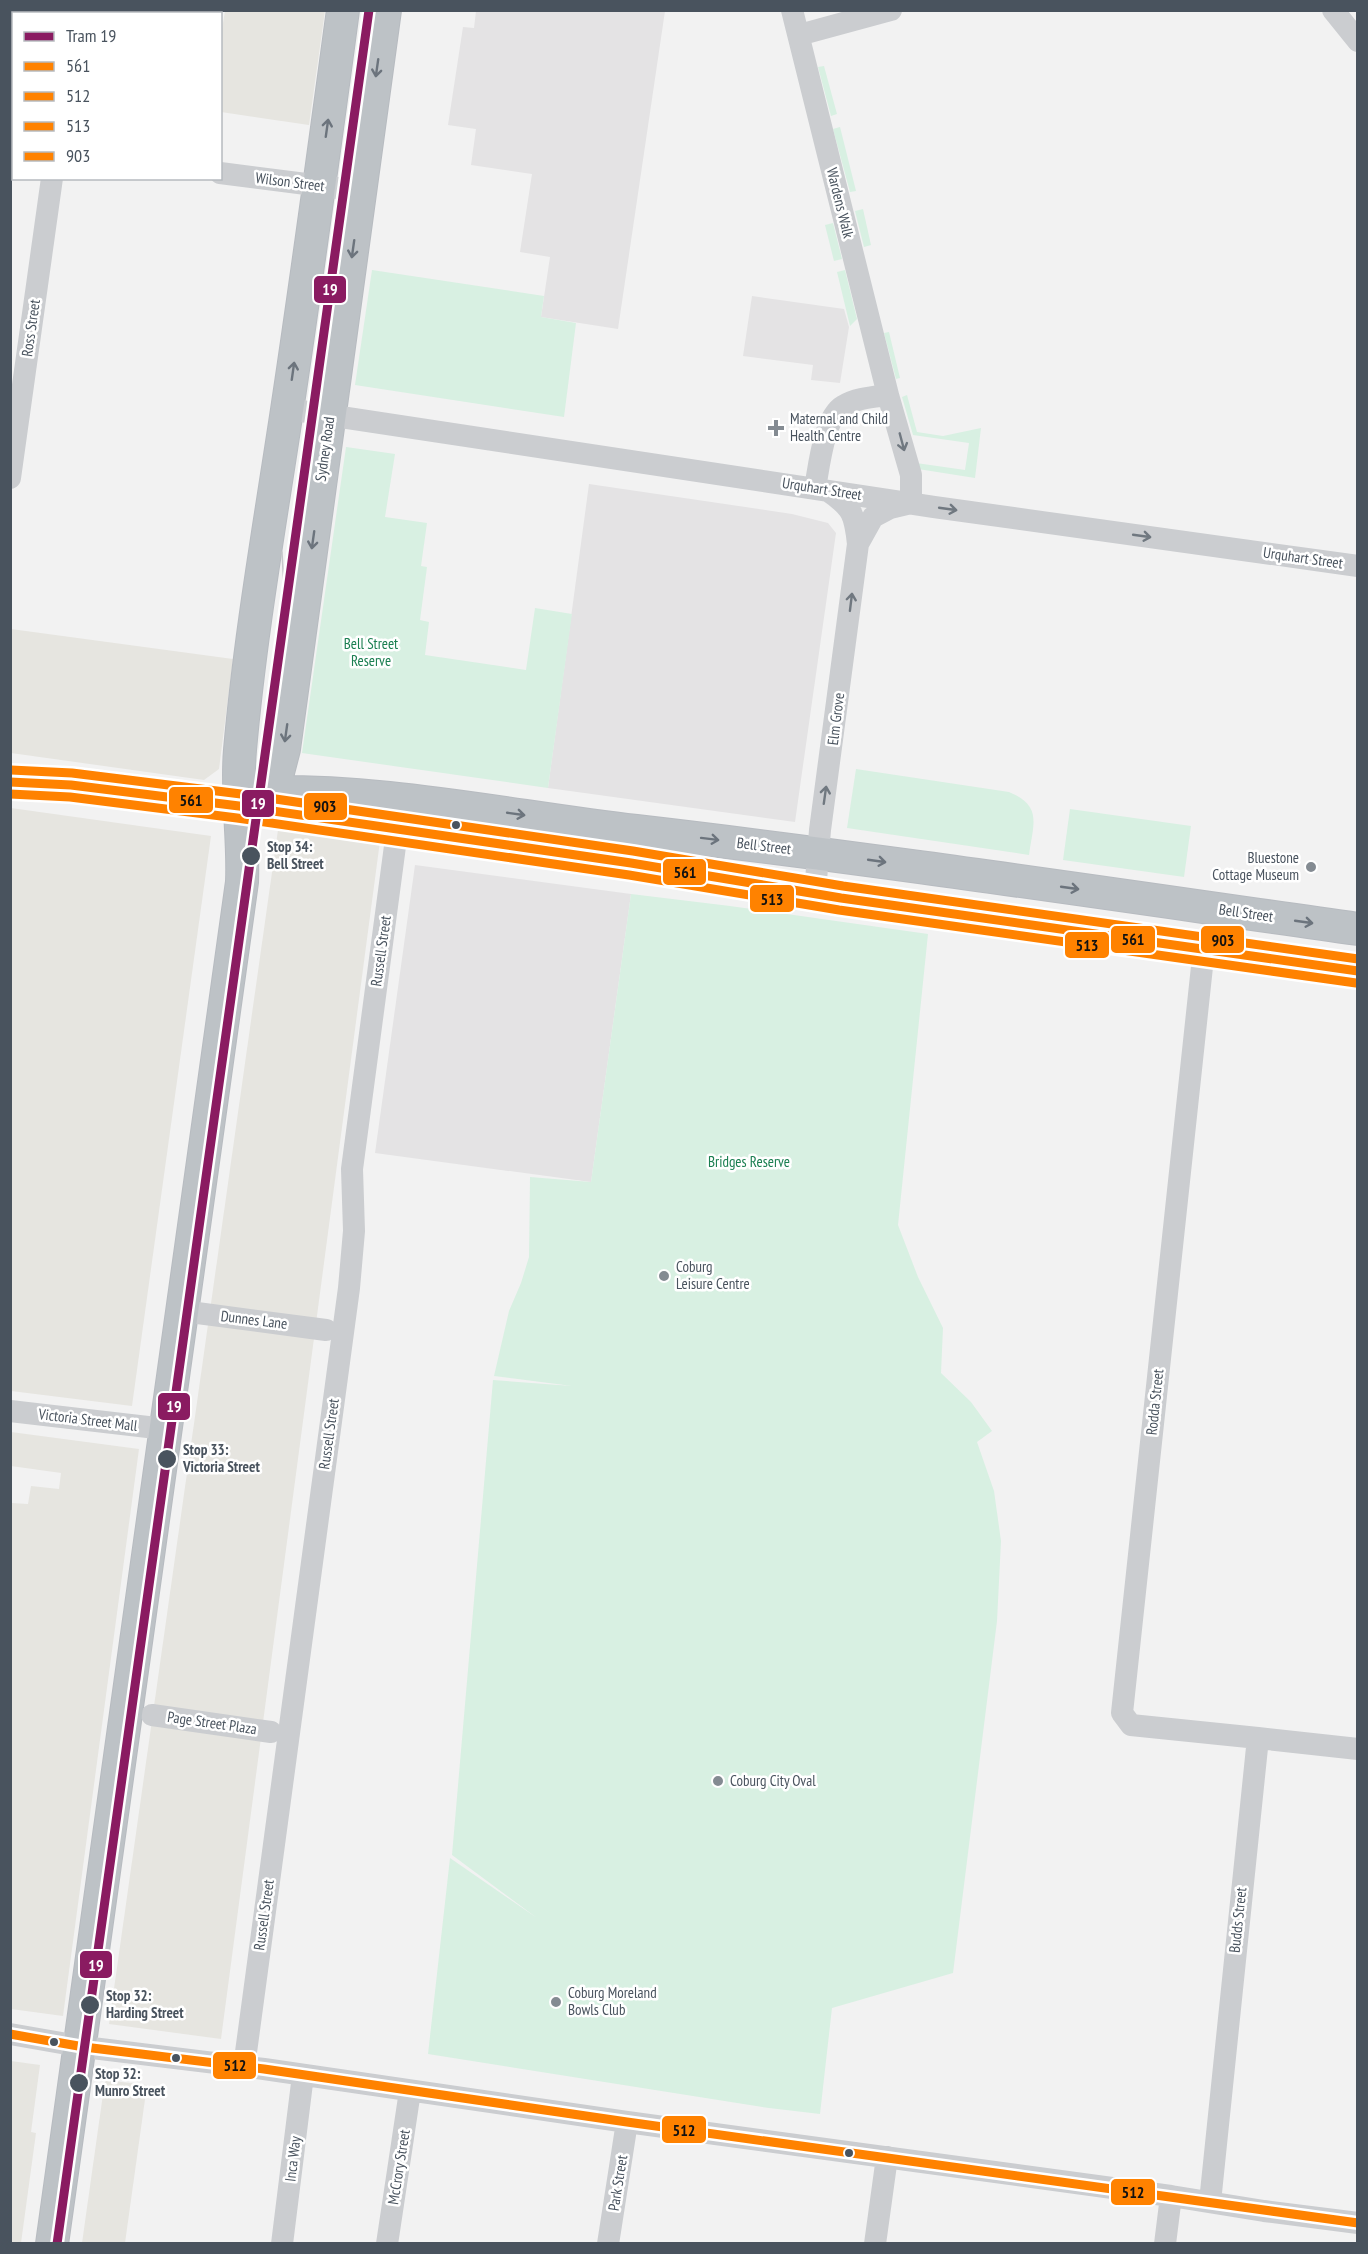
<svg xmlns="http://www.w3.org/2000/svg" width="1368" height="2254" viewBox="0 0 1368 2254" font-family="'PT Sans Narrow',sans-serif">
	<style>
		.commercial { fill: #e6e5e0 }
		.education { fill: #e4e3e4 }
		.green { fill: #d8f0e2 }
		.lines { fill: none; stroke-linecap: round; stroke-linejoin: round }
		.highway-casing { stroke: #b7bbc0; stroke-width: 34 }
		.minor { stroke: #cbcdd0; stroke-width: 22 }
		.highway { stroke: #bdc2c6; stroke-width: 32 }
		.tram { stroke: #c6c8ca; stroke-width: 1.5 }
		.bus-1-casing { stroke: #fff; stroke-width: 14 }
		.bus-2-casing { stroke: #fff; stroke-width: 14 }
		.bus-3-casing { stroke: #fff; stroke-width: 14 }
		.bus-4-casing { stroke: #fff; stroke-width: 14 }
		.bus-1 { stroke: #ff8200; stroke-width: 9 }
		.bus-2 { stroke: #ff8200; stroke-width: 9 }
		.bus-3 { stroke: #ff8200; stroke-width: 9 }
		.bus-4 { stroke: #ff8200; stroke-width: 9 }
		.tram-1-casing { stroke: #fff; stroke-width: 14 }
		.tram-1 { stroke: #8a1b61; stroke-width: 9 }
		.oneway { stroke: #6c747d }
		.oneway2 { stroke: #707880 }
		.poi-dot { fill: #848b92; stroke: #fff; stroke-width: 2 }
		.bus-dot { fill: #49535e; stroke: #fff; stroke-width: 2 }
		.labels { text-anchor: middle; stroke-width: 5; stroke-linejoin: round; paint-order: stroke }
		.street-label { font-size: 15px; fill: #49535e; stroke: #fff }
		.poi-label { font-size: 15px; fill: #49535e; stroke: #fff; text-anchor: start }
		.park-label { font-size: 15px; fill: #1b7f51; stroke: #fff }
		.stop-label { font-size: 15px; font-weight: bold; fill: #49535e; stroke: #fff; text-anchor: start }
		.line-badge { stroke: #fff; stroke-width: 2 }
		.badge-label { font-size: 16px; text-anchor: middle; font-weight: bold; fill: #fff }
		.pale-badge-label { font-size: 16px; text-anchor: middle; font-weight: bold; fill: #111 }
	</style>
	<rect width="100%" height="100%" fill="#f2f2f2"/>
	<path class="commercial" d="M225 11H325L309 125 221 112 220 41Z
		M11 629 233 659 219 769 204 780 11 753Z
		M11 808 211 836 132 1406 11 1391Z
		M278 830 380 841 221 2039 109 2024Z
		M11 1432 139 1449 63 2016 11 2009V1514L12 1503 28 1504 31 1486 59 1489 61 1473 11 1466Z
		M11 2061 40 2065 31 2132 36 2133 21 2243H11Z
		M105 2080 147 2085 125 2243H82Z"/>
	<path class="education" d="M476 11H665L618 329 541 317 550 257 520 252 532 174 471 165 476 129 448 125 463 27 474 28Z
		M752 296 844 309 849 327 840 383 811 380 813 365 743 356Z
		M589 484 792 514 828 523 836 533 795 822 548 788Z
		M415 865 631 894 591 1182 375 1153Z"/>
	<path class="green" d="M824 66 837 114 831 116 818 67Z
		M840 127 856 191 850 192 833 129Z
		M863 209 871 245 864 247 855 211Z
		M833 223 842 259 834 261 825 225Z
		M372 270 544 296 541 317 576 323 564 417 355 385Z
		M845 270 857 319 850 326 837 272Z
		M889 332 900 378 896 379 884 333Z
		M907 395 917 432 943 436 981 428 975 478 918 469 916 463 965 470 969 443 913 435 902 397Z
		M346 447 395 454 385 517 427 523 421 566 427 567 420 620 429 622 425 655 526 670 535 608 572 614 548 788 302 753Z
		M856 769 1009 792C1043 806 1033 824 1029 855L847 828Z
		M1070 809 1191 826 1184 877 1063 860Z
		M631 894 730 906 928 934 898 1225 918 1277 943 1328 941 1373 971 1402 992 1431 977 1442 994 1491 1001 1541 997 1621 953 1973 832 2008 820 2114 769 2108 428 2054 450 1858 537 1918 452 1855 493 1380 572 1386 494 1376 509 1311 521 1283 529 1257 530 1177 591 1182Z"/>
	<g class="lines">
		<defs>
			<path id="highway" d="M10 782 71 785 239 806 631 863 841 898 1358 971
				M252 792C381 788 508 816 636 831 877 859 1117 895 1358 929
				M268 811 284 749 385 10
				M52 2244 242 882C244 838 236 794 240 750 250 636 270 523 287 410 307 277 325 144 343 10"/>
		</defs>
		<use href="#highway" class="highway-casing"/>
		<path class="minor" d="M792 10 888 395
			M1333 10 1358 41
			M86 14V10
			M799 35 891 10
			M10 147H14
			M220 173 361 191
			M288 409 934 507 1358 566
			M10 478 52 178
			M815 488C819 467 824 417 843 406 856 398 873 397 888 395L911 475V503L890 508 873 517 858 544
			M815 893 820 830 858 544C855 515 853 508 828 491
			M1204 948 1122 1713 1131 1725 1258 1738
			M182 1311 326 1330
			M10 1411 165 1429
			M152 1715 271 1732
			M10 2034 84 2047 264 2069 627 2122 1171 2196 1264 2211 1358 2223
			M244 2067 349 1288 354 1231 352 1169 399 816
			M1210 2202 1258 1738 1358 1749
			M282 2244 303 2075
			M387 2244 410 2091
			M608 2244 627 2122
			M875 2244 887 2157
			M1165 2244 1171 2196"/>
		<use href="#highway" class="highway"/>
		<path class="tram" d="M282 552 285 608"/>
		<defs>
			<path id="bus-1" d="M10 782 71 785 239 806 631 863 841 898 1358 971"/>
			<path id="bus-2" d="M10 2034 84 2047 264 2069 627 2122 1358 2223"/>
			<path id="bus-3" d="M10 794 70 797 237 818 629 875 839 910 1356 983"/>
			<path id="bus-4" d="M11 770 72 773 241 794 633 851 843 886 1358 959"/>
		</defs>
		<use href="#bus-1" class="bus-1-casing"/>
		<use href="#bus-2" class="bus-2-casing"/>
		<use href="#bus-3" class="bus-3-casing"/>
		<use href="#bus-4" class="bus-4-casing"/>
		<use href="#bus-1" class="bus-1"/>
		<use href="#bus-2" class="bus-2"/>
		<use href="#bus-3" class="bus-3"/>
		<use href="#bus-4" class="bus-4"/>
		<defs>
			<path id="tram-1" d="M57 2244 369 10"/>
		</defs>
		<use href="#tram-1" class="tram-1-casing"/>
		<use href="#tram-1" class="tram-1"/>
	</g>
	<defs><path id="oneway-shaft" d="M-6 0H5M1.5-3L5.5 0L1.5 3" fill="none" stroke-width="1.6" stroke-linecap="round" stroke-linejoin="round" transform="scale(1.5)"/></defs>
	<g class="oneway">
		<use href="#oneway-shaft" transform="translate(377 68) rotate(98)"/>
		<use href="#oneway-shaft" transform="translate(327 128) rotate(-82)"/>
		<use href="#oneway-shaft" transform="translate(353 249) rotate(98)"/>
		<use href="#oneway-shaft" transform="translate(293 371) rotate(-82)"/>
		<use href="#oneway-shaft" transform="translate(313 540) rotate(98)"/>
		<use href="#oneway-shaft" transform="translate(286 733) rotate(98)"/>
		<use href="#oneway-shaft" transform="translate(516 814) rotate(8)"/>
		<use href="#oneway-shaft" transform="translate(710 839) rotate(7)"/>
		<use href="#oneway-shaft" transform="translate(877 861) rotate(8)"/>
		<use href="#oneway-shaft" transform="translate(1070 888) rotate(8)"/>
		<use href="#oneway-shaft" transform="translate(1304 922) rotate(8)"/>
	</g>
	<g class="oneway2">
		<use href="#oneway-shaft" transform="translate(902 442) rotate(75)"/>
		<use href="#oneway-shaft" transform="translate(948 509) rotate(8)"/>
		<use href="#oneway-shaft" transform="translate(1142 536) rotate(8)"/>
		<use href="#oneway-shaft" transform="translate(851 602) rotate(-83)"/>
		<use href="#oneway-shaft" transform="translate(825 795) rotate(-82)"/>
	</g>
	<g class="poi-dot">
		<path d="M773 419h6v6h6v6h-6v6h-6v-6h-6v-6h6z"/>
		<circle cx="1311" cy="867" r="6"/>
		<circle cx="664" cy="1276" r="6"/>
		<circle cx="718" cy="1781" r="6"/>
		<circle cx="556" cy="2002" r="6"/>
	</g>
	<g class="bus-dot">
		<circle cx="456" cy="825" r="5"/>
		<circle cx="251" cy="856" r="10"/>
		<circle cx="167" cy="1459" r="10"/>
		<circle cx="90" cy="2005" r="10"/>
		<circle cx="54" cy="2042" r="5"/>
		<circle cx="176" cy="2058" r="5"/>
		<circle cx="79" cy="2083" r="10"/>
		<circle cx="849" cy="2153" r="5"/>
	</g>
	<g class="labels">
		<g class="street-label">
			<text transform="translate(290 182) rotate(7)" y="5">Wilson Street</text>
			<text transform="translate(840 203) rotate(76)" y="5">Wardens Walk</text>
			<text transform="translate(31 328) rotate(-82)" y="5">Ross Street</text>
			<text transform="translate(325 449) rotate(-82)" y="5">Sydney Road</text>
			<text transform="translate(822 489) rotate(9)" y="5">Urquhart Street</text>
			<text transform="translate(1303 558) rotate(8)" y="5">Urquhart Street</text>
			<text transform="translate(836 719) rotate(-83)" y="5">Elm Grove</text>
			<text transform="translate(764 846) rotate(7)" y="5">Bell Street</text>
			<text transform="translate(1246 913) rotate(8)" y="5">Bell Street</text>
			<text transform="translate(381 951) rotate(-82)" y="5">Russell Street</text>
			<text transform="translate(254 1320) rotate(7)" y="5">Dunnes Lane</text>
			<text transform="translate(1155 1402) rotate(-84)" y="5">Rodda Street</text>
			<text transform="translate(88 1420) rotate(7)" y="5">Victoria Street Mall</text>
			<text transform="translate(329 1434) rotate(-82)" y="5">Russell Street</text>
			<text transform="translate(212 1723) rotate(8)" y="5">Page Street Plaza</text>
			<text transform="translate(264 1915) rotate(-82)" y="5">Russell Street</text>
			<text transform="translate(1238 1920) rotate(-84)" y="5">Budds Street</text>
			<text transform="translate(293 2159) rotate(-83)" y="5">Inca Way</text>
			<text transform="translate(399 2167) rotate(-81)" y="5">McCrory Street</text>
			<text transform="translate(618 2183) rotate(-81)" y="5">Park Street</text>
		</g>
		<g class="poi-label">
			<text x="790" y="424">Maternal and Child<tspan x="790" dy="17">Health Centre</tspan></text>
			<text x="1299" y="863" text-anchor="end">Bluestone<tspan x="1299" dy="17">Cottage Museum</tspan></text>
			<text x="676" y="1272">Coburg<tspan x="676" dy="17">Leisure Centre</tspan></text>
			<text x="730" y="1786">Coburg City Oval</text>
			<text x="568" y="1998">Coburg Moreland<tspan x="568" dy="17">Bowls Club</tspan></text>
		</g>
		<g class="park-label">
			<text x="371" y="649">Bell Street<tspan x="371" dy="17">Reserve</tspan></text>
			<text x="749" y="1167">Bridges Reserve</text>
		</g>
		<g class="stop-label">
			<text x="267" y="852">Stop 34:<tspan x="267" dy="17">Bell Street</tspan></text>
			<text x="183" y="1455">Stop 33:<tspan x="183" dy="17">Victoria Street</tspan></text>
			<text x="106" y="2001">Stop 32:<tspan x="106" dy="17">Harding Street</tspan></text>
			<text x="95" y="2079">Stop 32:<tspan x="95" dy="17">Munro Street</tspan></text>
		</g>
	</g>
	<g class="line-badge">
		<rect x="313" y="275" width="34" height="29" rx="6" fill="#8a1b61"/>
		<rect x="168" y="786" width="46" height="28" rx="6" fill="#ff8200"/>
		<rect x="241" y="789" width="34" height="29" rx="6" fill="#8a1b61"/>
		<rect x="303" y="792" width="45" height="29" rx="6" fill="#ff8200"/>
		<rect x="662" y="858" width="45" height="28" rx="6" fill="#ff8200"/>
		<rect x="749" y="884" width="46" height="29" rx="6" fill="#ff8200"/>
		<rect x="1110" y="925" width="46" height="29" rx="6" fill="#ff8200"/>
		<rect x="1200" y="925" width="45" height="29" rx="6" fill="#ff8200"/>
		<rect x="1064" y="931" width="46" height="28" rx="6" fill="#ff8200"/>
		<rect x="157" y="1392" width="34" height="29" rx="6" fill="#8a1b61"/>
		<rect x="79" y="1950" width="34" height="29" rx="6" fill="#8a1b61"/>
		<rect x="212" y="2051" width="45" height="29" rx="6" fill="#ff8200"/>
		<rect x="661" y="2115" width="46" height="29" rx="6" fill="#ff8200"/>
		<rect x="1110" y="2178" width="46" height="28" rx="6" fill="#ff8200"/>
	</g>
	<g class="badge-label">
		<text x="330" y="295">19</text>
		<text x="258" y="809">19</text>
		<text x="174" y="1412">19</text>
		<text x="96" y="1971">19</text>
	</g>
	<g class="pale-badge-label">
		<text x="191" y="806">561</text>
		<text x="325" y="812">903</text>
		<text x="685" y="878">561</text>
		<text x="772" y="905">513</text>
		<text x="1133" y="945">561</text>
		<text x="1223" y="946">903</text>
		<text x="1087" y="951">513</text>
		<text x="235" y="2071">512</text>
		<text x="684" y="2136">512</text>
		<text x="1133" y="2198">512</text>
	</g>
	<rect width="1368" height="2254" fill="none" stroke="#49535e" stroke-width="24"/>
	<rect x="12" y="12" width="210" height="168" fill="#ffffff" stroke="#b6babf" stroke-width="1.5"/>
	<rect x="24" y="32" width="30" height="9" fill="#8a1b61" stroke="#b6babf" stroke-width="1.5"/>
	<text x="66" y="42" font-size="18" fill="#49535e">Tram 19</text>
	<rect x="24" y="62" width="30" height="9" fill="#ff8200" stroke="#b6babf" stroke-width="1.5"/>
	<text x="66" y="72" font-size="18" fill="#49535e">561</text>
	<rect x="24" y="92" width="30" height="9" fill="#ff8200" stroke="#b6babf" stroke-width="1.5"/>
	<text x="66" y="102" font-size="18" fill="#49535e">512</text>
	<rect x="24" y="122" width="30" height="9" fill="#ff8200" stroke="#b6babf" stroke-width="1.5"/>
	<text x="66" y="132" font-size="18" fill="#49535e">513</text>
	<rect x="24" y="152" width="30" height="9" fill="#ff8200" stroke="#b6babf" stroke-width="1.5"/>
	<text x="66" y="162" font-size="18" fill="#49535e">903</text>
</svg>
